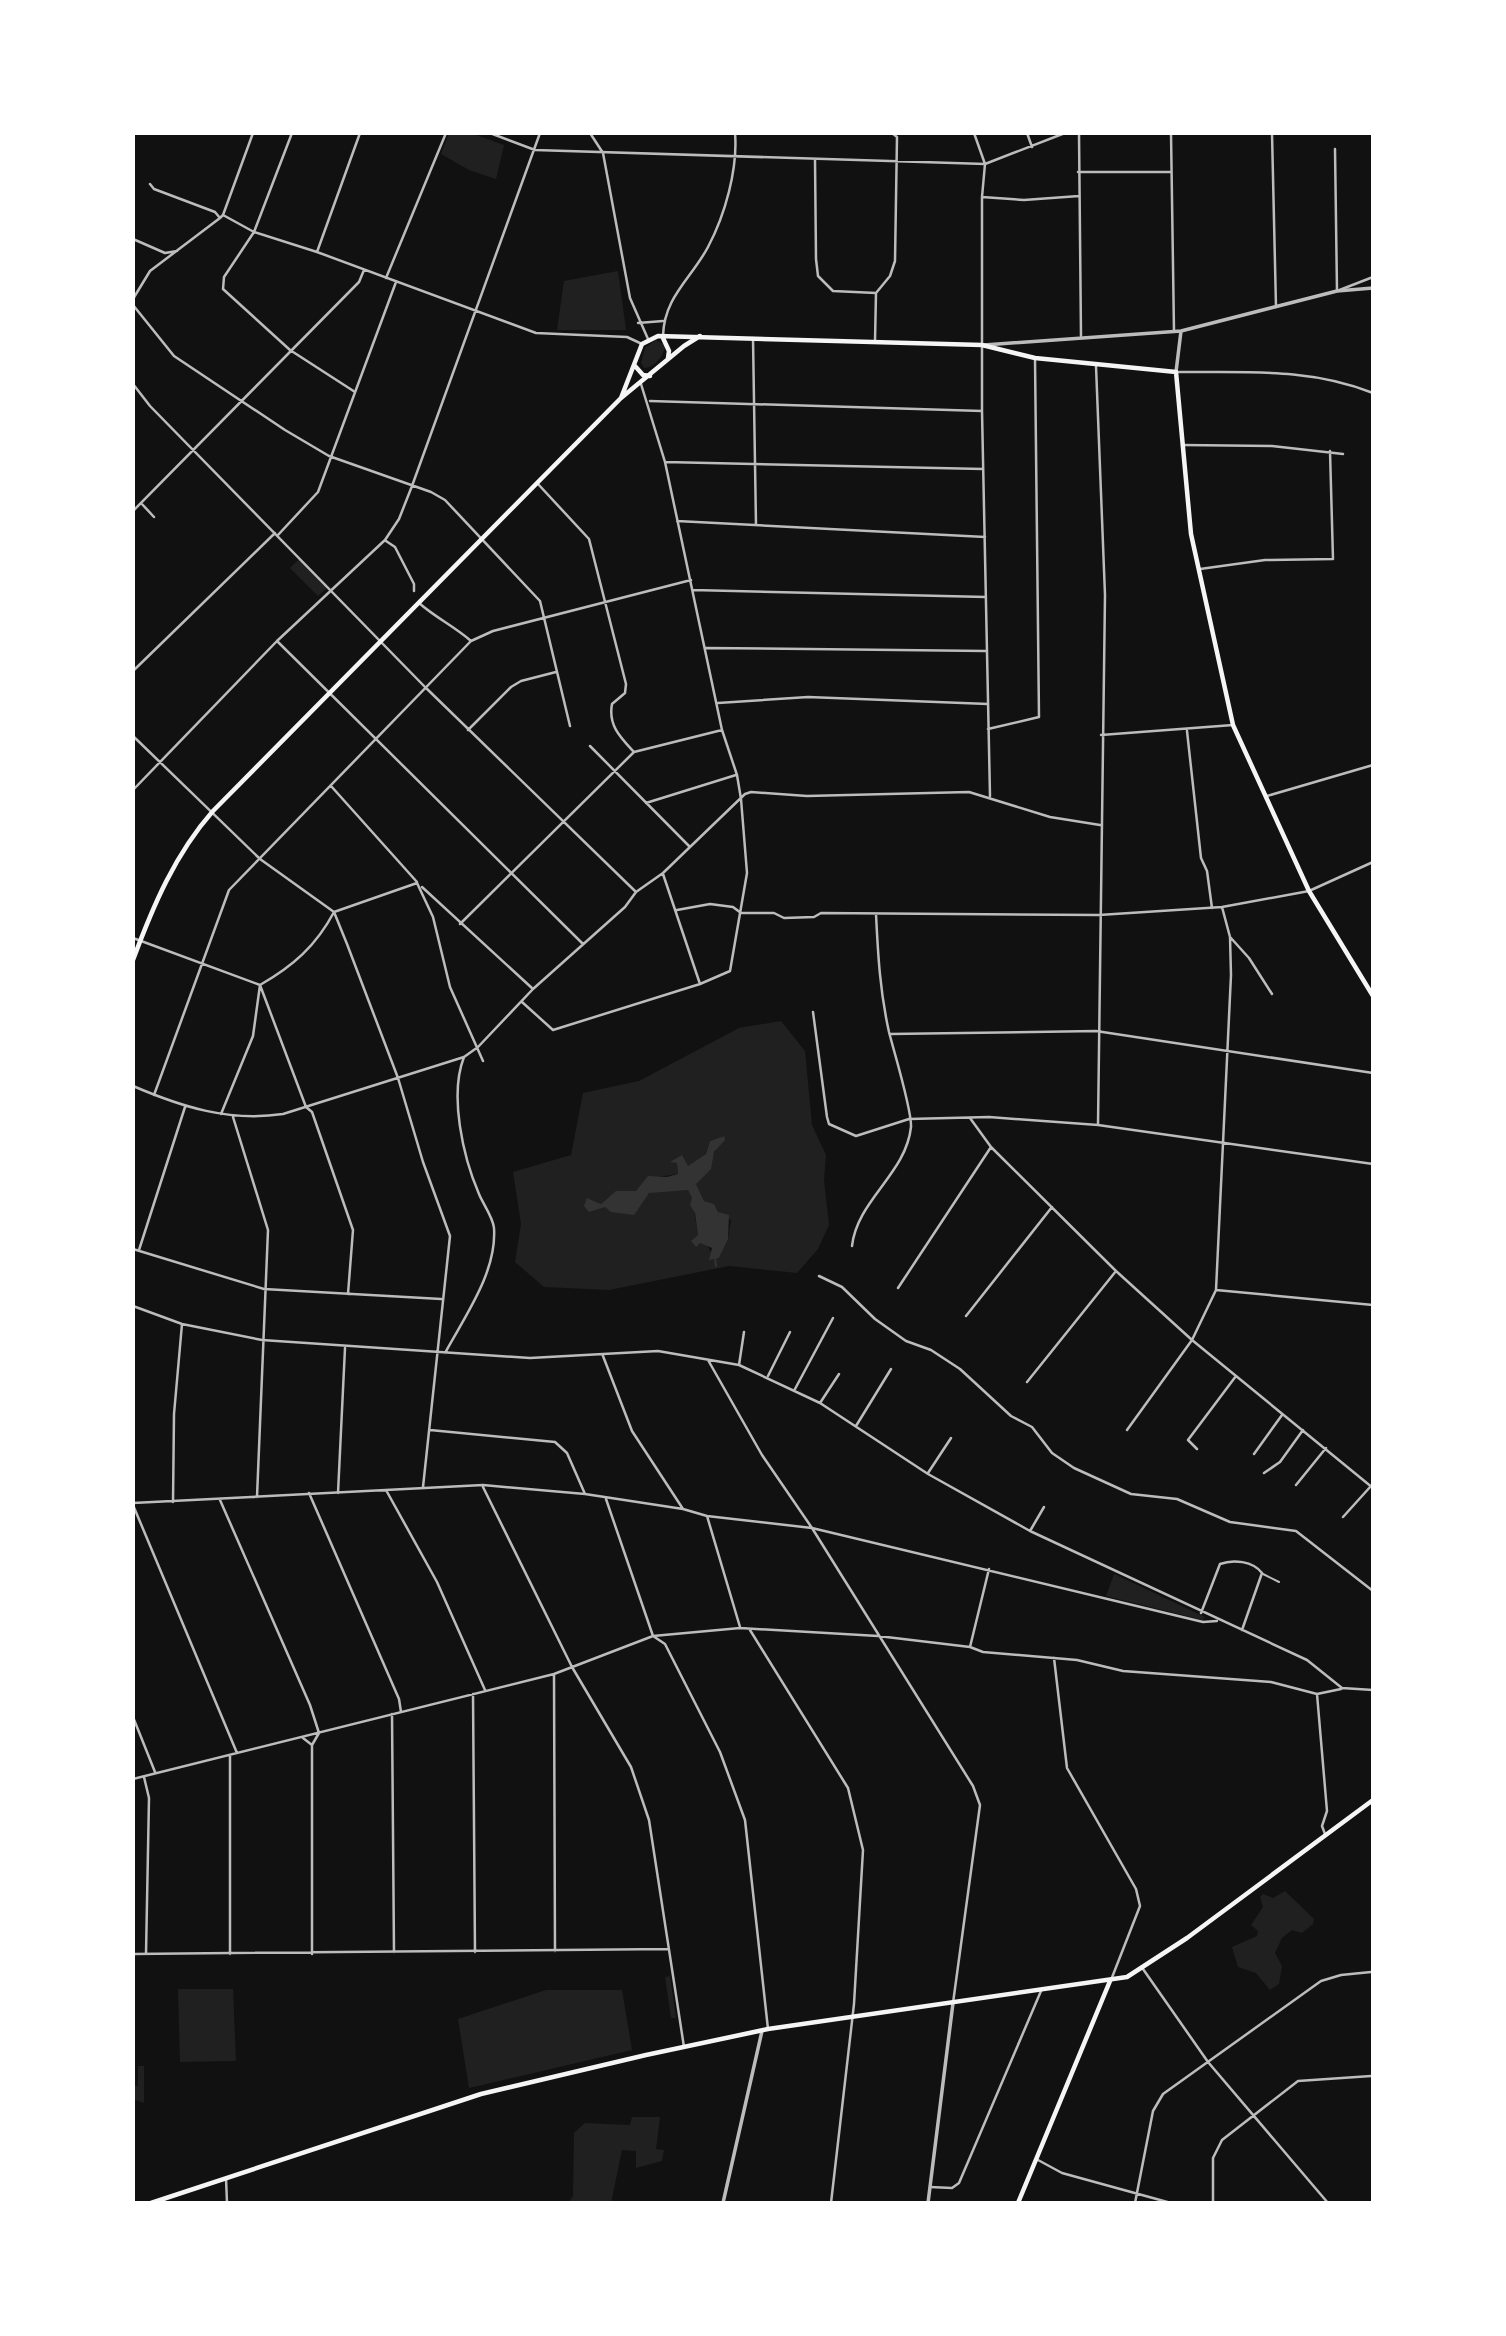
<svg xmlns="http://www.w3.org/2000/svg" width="1506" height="2336" viewBox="0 0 1506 2336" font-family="'Work Sans',sans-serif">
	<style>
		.green { fill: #202020; fill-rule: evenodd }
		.water { fill: #333 }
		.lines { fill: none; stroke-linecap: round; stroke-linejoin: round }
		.stream { stroke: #333; stroke-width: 2 }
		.service { stroke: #bcbcbc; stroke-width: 2 }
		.minor { stroke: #bcbcbc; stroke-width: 2.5 }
		.tertiary { stroke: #bcbcbc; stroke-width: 3.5 }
		.secondary { stroke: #f5f5f5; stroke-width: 4.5 }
		.primary { stroke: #f5f5f5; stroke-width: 4.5 }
	</style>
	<rect width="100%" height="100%" fill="#111"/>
	<path class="green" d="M449 133H470L504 145 496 179 469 170 441 154Z
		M618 271 626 330H557L564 281Z
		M656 340 665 345C665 355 654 368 644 368L641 363 645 348Z
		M299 559 327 588 318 596 290 568Z
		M781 1021 805 1051 812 1125 826 1155 824 1180 829 1225 818 1249 797 1273 729 1266 609 1290 544 1287 515 1262 521 1224 513 1172 571 1155 583 1093 639 1081 739 1028ZM724 1136 696 1184 704 1201 714 1204 718 1212 731 1220 728 1239 719 1258 715 1259 707 1245 700 1243 696 1246 692 1241 698 1235 692 1197 688 1190 656 1191 609 1207H600L587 1198 601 1204 609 1197 636 1191 651 1178 678 1174 677 1163 688 1167 706 1154 710 1141Z
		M1114 1574 1205 1617 1203 1620 1106 1596Z
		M1285 1891 1314 1919 1313 1924 1302 1933 1292 1930 1282 1938 1275 1953 1282 1966 1279 1984 1270 1990 1256 1973 1238 1967 1232 1947 1257 1936 1258 1931 1251 1925 1263 1907 1260 1897 1263 1894 1273 1898Z
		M670 1976 676 2018H671L665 1977Z
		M178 1989H233L236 2061 180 2062Z
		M546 1990H622L632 2050 469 2088 458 2019Z
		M138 2066H144V2103L133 2099V2086H138Z
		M632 2117H660L656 2149 664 2150 662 2161 636 2168V2151L622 2150 611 2203H568L573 2196 574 2133 585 2123 630 2125Z"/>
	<path class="water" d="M724 1136 725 1140 714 1152 711 1169 696 1184 704 1201 714 1204 718 1212 729 1215 728 1239 719 1258 709 1260 712 1248 700 1243 696 1247 691 1241 698 1235 695 1213 690 1205 692 1198 688 1190 649 1193 634 1215 611 1212 605 1207 589 1212 584 1206 587 1198 601 1204 616 1191H636L648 1176 667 1177 678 1174 677 1163 670 1162 682 1155 688 1166 706 1154 710 1141Z"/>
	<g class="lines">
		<path class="stream" d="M715 1257 716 1266"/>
		<path class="service" d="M1263 1574 1279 1582"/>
		<path class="minor" d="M292 133 254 232 224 277 223 289 290 350 355 392
			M490 133 535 150 985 164 1065 133
			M590 133 603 153 630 298 648 339
			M974 133 985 164 982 197V411L990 796
			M1027 133 1032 147
			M1079 133 1081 336
			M1171 133 1174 331
			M1272 133 1276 307
			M1335 149 1337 291 1373 277
			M815 160 816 259 818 276 833 291 876 293 890 276 895 261 897 137 892 133
			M1078 172H1171
			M150 184 154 189 215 212 220 218 223 215 254 232 317 252 536 333 627 337 642 344
			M982 197 1024 200 1079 196
			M223 215 253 133
			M133 239 165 253 177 251
			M317 252 360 133
			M386 278 446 133
			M133 299 150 271 220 218
			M133 305 174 356 285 430 329 456 431 492 445 500 540 601 570 726
			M638 323 663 321
			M663 336C664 297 691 279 708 247 725 215 738 169 735 133
			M753 338 756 525
			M875 341 876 293
			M1096 366 1105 595 1098 1125
			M1176 372C1244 373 1308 367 1373 393
			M133 384 150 406 425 687 635 891
			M650 401 982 411
			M1182 445 1272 446 1343 454
			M665 462 983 469
			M538 484 589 539 626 684 625 693 612 704C608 725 620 737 634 752
			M141 503 154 517
			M133 511 359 282 364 270
			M677 521 985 537
			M278 535 318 492 396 282
			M386 541 395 547 414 584V591
			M1200 569 1265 560 1333 559 1330 451
			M693 590 986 597
			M419 603C436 618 454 626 471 641
			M277 641 583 944
			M706 648 986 651
			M133 671 275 533
			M718 703 808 697 988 704
			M988 729 1039 717 1035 359
			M468 730 511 687 521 681 556 672
			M1187 731 1201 858 1207 871 1212 908
			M1101 735 1233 725
			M133 736 260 859 334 912 347 944 398 1078 423 1162 450 1236 423 1487
			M590 746 689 846
			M331 786 417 882
			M133 790 277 641 385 540 399 519 412 486 540 133
			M1267 796 1373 765
			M646 803 736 775
			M663 874 700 984
			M422 887 533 989
			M677 910 710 904 733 907 741 913H774L784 918 814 917 821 913 1099 915 1222 907 1309 891 1373 862
			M460 924 634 752 722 730
			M1230 937 1249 958 1272 994
			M133 938 260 985 306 1107 312 1112 353 1230 348 1294
			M522 1002 553 1030 700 984 730 971 747 873 741 799 737 775 722 730 665 462 641 384
			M813 1012 827 1117 829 1124 856 1136 909 1119 989 1117 1098 1125 1373 1164
			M890 1034 1096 1031 1373 1073
			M133 1086C182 1107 229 1122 283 1114L464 1057 478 1047 533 989 625 907 636 892 663 873 745 794 751 792 807 796 969 792 1050 817 1100 825
			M154 1095 229 890 471 641 493 631 691 580
			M221 1114 253 1036 260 985C293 966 316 946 334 912L417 883 433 917 450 987 483 1061
			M233 1117 268 1230 257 1497
			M970 1118 991 1147 1116 1271 1192 1340 1373 1488
			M852 1246C857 1200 906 1174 911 1127 912 1110 894 1052 889 1032 880 992 878 955 876 914
			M133 1249 264 1289 441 1299
			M139 1250 185 1107
			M819 1276 842 1287 875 1319 906 1341 931 1350 960 1369 1011 1416 1032 1427 1052 1453 1074 1468 1131 1494 1177 1499 1230 1522 1296 1531 1373 1591
			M898 1288 991 1147
			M1216 1290 1373 1305
			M133 1306 182 1324 262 1340 530 1358 658 1351 739 1365 820 1403 928 1474 1030 1531 1307 1660 1342 1688 1373 1690
			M966 1316 1052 1207
			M445 1353C465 1316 497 1272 494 1228 493 1217 483 1204 479 1194 463 1157 449 1095 464 1057
			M603 1356 632 1431 683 1509
			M708 1360 762 1455 812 1528 973 1786 980 1805 953 2003
			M739 1365 744 1332
			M768 1376 790 1332
			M1027 1382 1116 1271
			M795 1389 833 1318
			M820 1403 839 1374
			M856 1426 891 1369
			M430 1430 555 1442 567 1453 585 1494
			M1127 1430 1192 1340 1216 1290 1231 975 1230 937 1222 907
			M1197 1449 1188 1440 1236 1376
			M1254 1454 1282 1415
			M928 1473 951 1438
			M1264 1473 1280 1462 1303 1430
			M1296 1485 1326 1448
			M483 1487 572 1667 631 1767 649 1820 684 2047
			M386 1490 437 1582 485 1690
			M309 1493 399 1699 401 1712
			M338 1493 345 1348
			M606 1499 653 1636 665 1644 720 1752 745 1820 768 2029
			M220 1500 310 1705 319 1733 312 1745
			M173 1502 174 1414 182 1324
			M133 1503 483 1485 585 1494 683 1509 707 1516 812 1528 1203 1622 1217 1621
			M133 1505 237 1753
			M707 1516 740 1627
			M1343 1517 1371 1486
			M1030 1531 1044 1507
			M1201 1613 1220 1564C1233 1559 1253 1561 1262 1573L1242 1630
			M750 1630 848 1788 863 1850 854 2004 831 2203
			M970 1647 989 1569
			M1054 1658 1067 1768 1136 1889 1140 1906 1111 1980
			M554 1675 555 1951
			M473 1694 475 1952
			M1317 1694 1327 1811 1322 1826 1325 1834
			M392 1714 394 1952
			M133 1717 155 1772
			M303 1738 312 1745V1954
			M230 1756V1954
			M144 1777 149 1798 146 1954
			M133 1779 554 1674 653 1636 740 1628 878 1636 970 1647 983 1652 1077 1660 1123 1671 1271 1682 1317 1694 1341 1689
			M1373 1912V2166
			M133 1954 668 1949
			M1143 1969 1208 2062 1328 2203
			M1038 2160 1062 2173 1171 2203
			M226 2178 227 2203
			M930 2187 952 2188 959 2183 1041 1991
			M1135 2203 1153 2111 1163 2094 1321 1981 1341 1975 1371 1972
			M1213 2203V2158L1222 2140 1298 2081 1371 2076"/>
		<path class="tertiary" d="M984 345 1181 331 1337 291 1373 288
			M1176 372 1181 331
			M723 2203 762 2031
			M928 2203 953 2003"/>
		<path class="secondary" d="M663 338 669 351 668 358
			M635 366 643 375 650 376
			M621 398 642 344 658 336 982 345 1035 358 1176 372 1191 534 1233 725 1309 891 1373 996
			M133 960C153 906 175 854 213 811L621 398 684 346 700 336
			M1018 2203 1110 1981"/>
		<path class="primary" d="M151 2203 481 2094 646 2055 768 2029 1127 1977 1187 1938 1373 1800"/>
	</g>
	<rect width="1506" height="2336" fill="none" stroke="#ffffff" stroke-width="270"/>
</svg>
